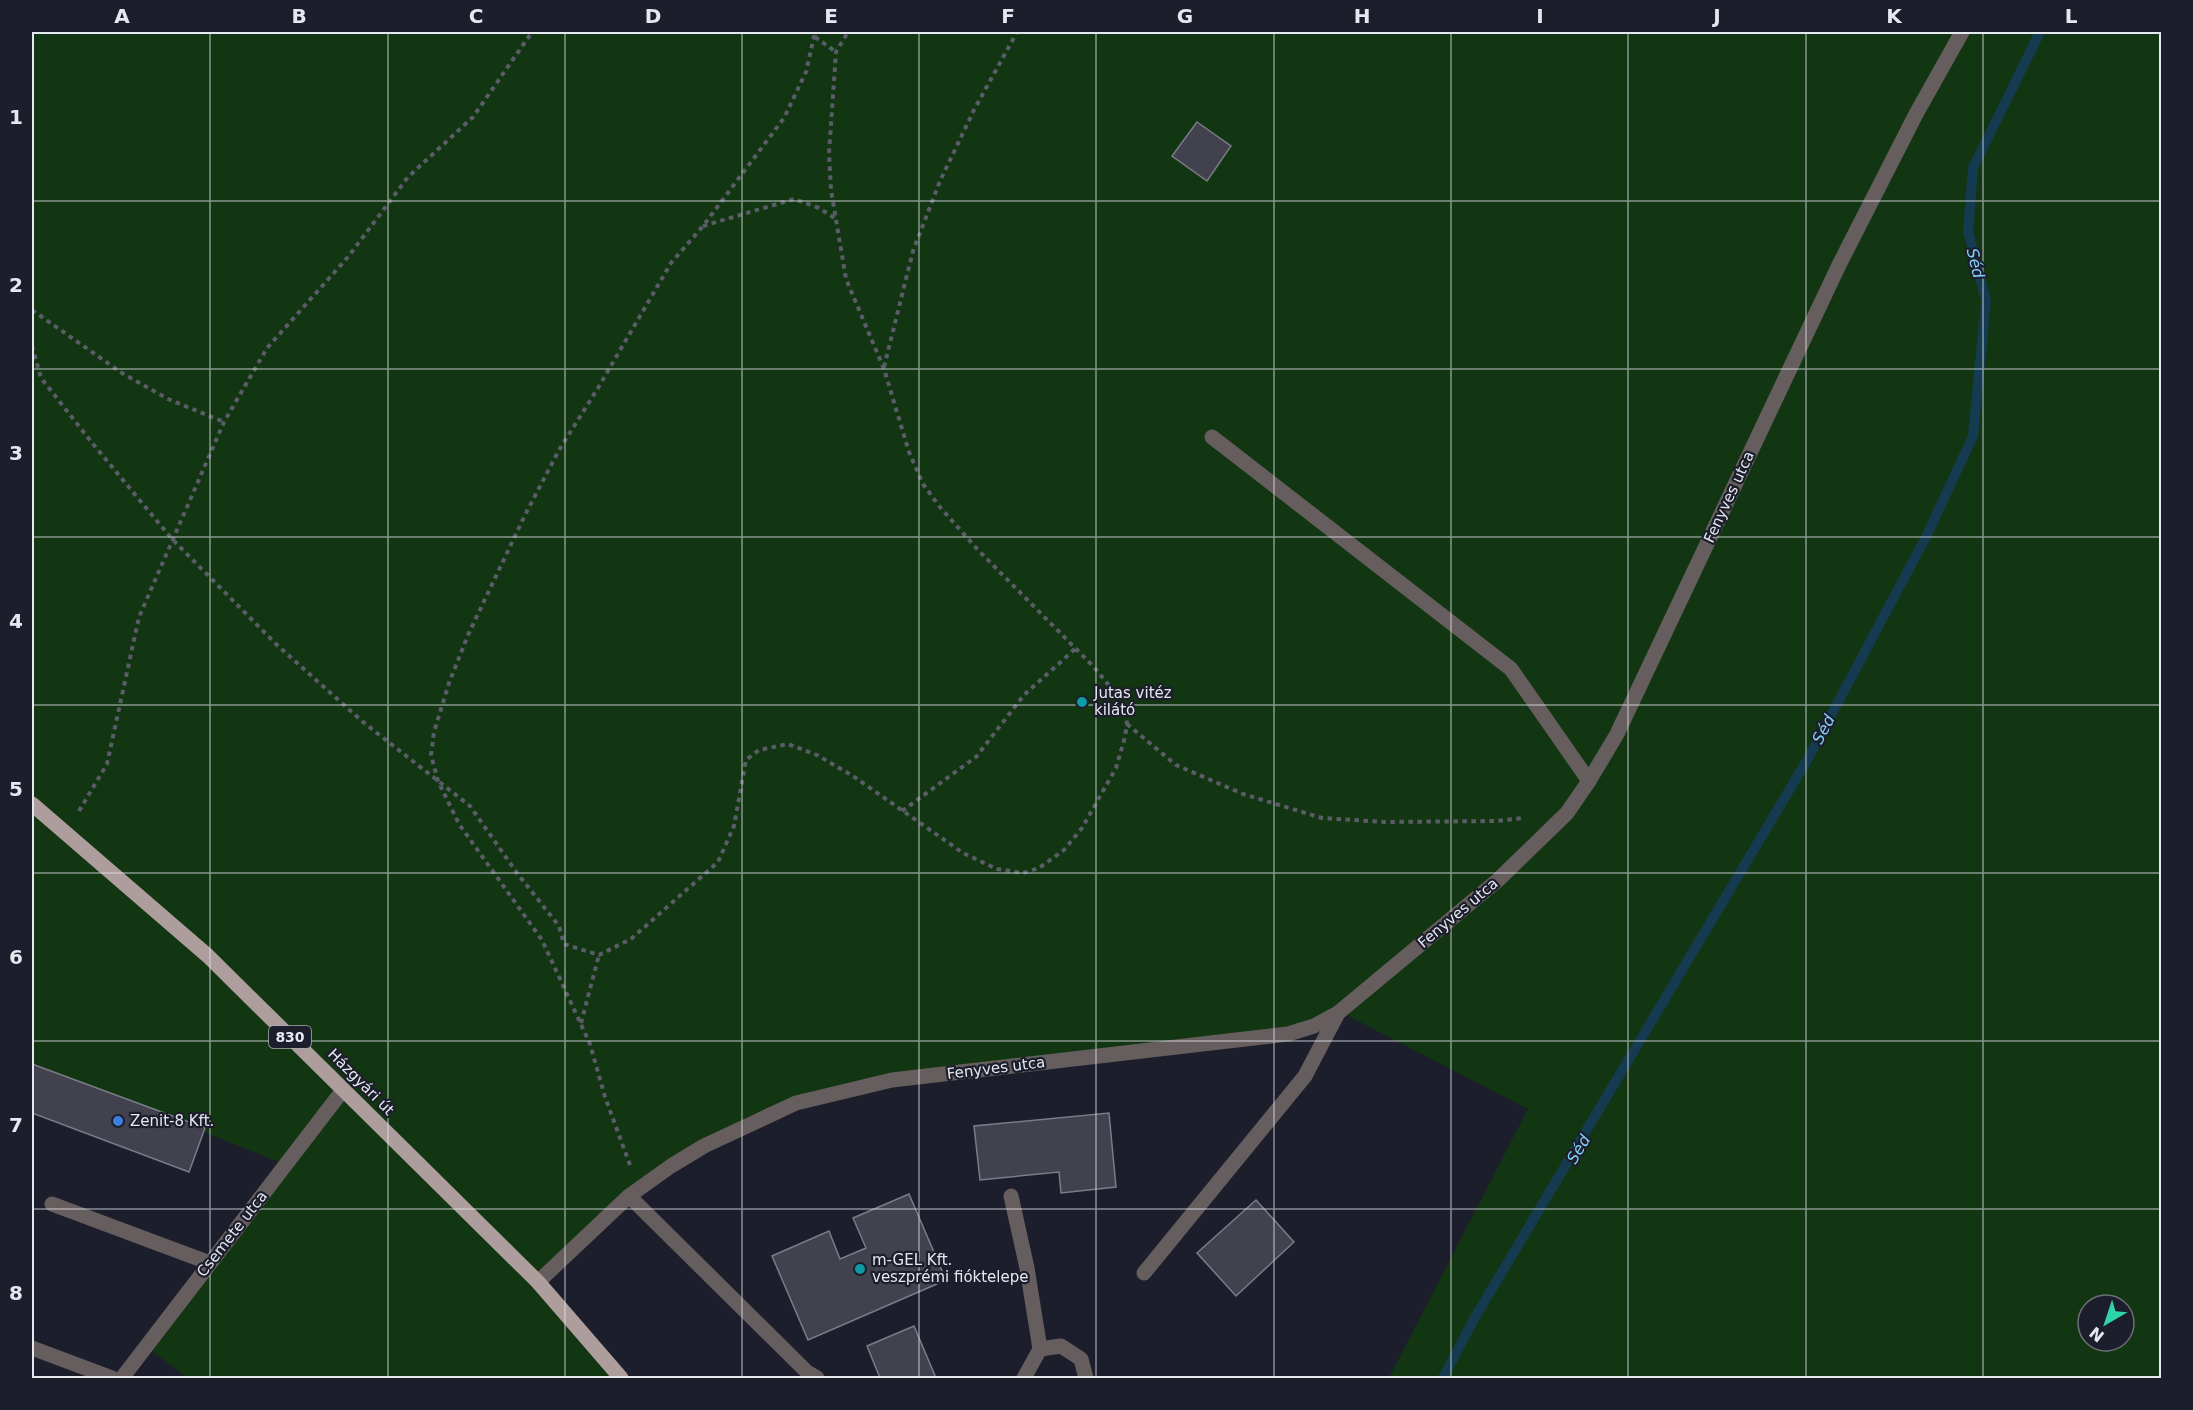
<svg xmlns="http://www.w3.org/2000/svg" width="2193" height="1410" viewBox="0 0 2193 1410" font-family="'DejaVu Sans',sans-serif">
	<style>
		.green { fill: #133612; fill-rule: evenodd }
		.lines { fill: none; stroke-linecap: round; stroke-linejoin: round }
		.stream { stroke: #143b4f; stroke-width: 10 }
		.building { fill: #42424f; stroke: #7b7b89; stroke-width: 1.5 }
		.path { stroke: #5a5c67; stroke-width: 4; stroke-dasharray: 4.5 4.5; stroke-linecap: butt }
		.service { stroke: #665e5e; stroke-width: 15 }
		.minor { stroke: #665e5e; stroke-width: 15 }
		.primary { stroke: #ad9d9d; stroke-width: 15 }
		.grid { fill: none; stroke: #e6e8f0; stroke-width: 1.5; stroke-opacity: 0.55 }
		.culture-dot { fill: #0f9aa8; stroke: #1c1f2b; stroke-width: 2 }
		.shop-dot { fill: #3f7fe0; stroke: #1c1f2b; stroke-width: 2 }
		.labels { text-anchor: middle; stroke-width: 4.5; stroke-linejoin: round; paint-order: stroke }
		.shield { fill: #1c1f2b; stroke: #a9acb5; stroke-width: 1.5 }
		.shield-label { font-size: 14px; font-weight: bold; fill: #e6e8f0 }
		.street-label { font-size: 15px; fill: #e6e8f0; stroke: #1c1f2b }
		.poi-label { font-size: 15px; fill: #e6e8f0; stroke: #1c1f2b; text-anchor: start }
		.water-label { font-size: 16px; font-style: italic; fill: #81cefa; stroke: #1c1f2b }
		.neatline { fill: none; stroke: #e6e8f0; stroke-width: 2 }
		.grid-label { font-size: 20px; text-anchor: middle; font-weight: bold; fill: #e6e8f0 }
	</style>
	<rect width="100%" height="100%" fill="#1c1f2b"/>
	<path class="green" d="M32 32H2161V1378H1389L1528 1109 1337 1010 1287 1030 891 1075 701 1140 531 1281 617 1378H188L151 1350 289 1166 32 1063ZM2088 1305H2124V1341H2088Z"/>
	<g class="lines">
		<path class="stream" d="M1443 1378 1474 1319 1806 762 1927 535 1973 436 1986 301 1968 231 1973 168 2040 32"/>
	</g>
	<path class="building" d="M1197 122 1231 146 1207 181 1172 156Z
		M32 1064 205 1128 189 1172 32 1113Z
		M1109 1113 1116 1187 1061 1193 1059 1172 980 1180 974 1126Z
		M909 1194 946 1280 808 1340 772 1256 829 1231 840 1259 866 1248 853 1218Z
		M1256 1200 1294 1242 1236 1296 1197 1253Z
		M914 1326 936 1378H880L867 1346Z"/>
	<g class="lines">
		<path class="path" d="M815 37 836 52
			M703 226 794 199 819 208 836 219
			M32 310 122 373 168 399 224 422
			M32 346 41 378 93 444 172 539 277 645 363 722 470 806 517 873 559 926 564 944 599 955 631 939 718 862 734 826 746 760 759 750 788 744 817 755 853 776 963 853 997 869 1023 873 1039 868 1064 850 1082 828 1116 768 1125 737 1127 723 1125 709 1115 693 1094 667 978 550 939 506 923 484 909 452 884 369 846 279 831 190 829 153 836 52 848 32
			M884 367 913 251 940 181 974 110 1017 32
			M1127 724 1176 765 1243 794 1322 818 1385 822 1495 821 1524 818
			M79 811 107 764 139 617 224 422 267 348 348 257 408 177 473 117 532 32
			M902 811 976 757 1024 695 1076 648
			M581 1023 599 955
			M630 1165 605 1097 590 1044 542 940 459 824 438 781 431 755 434 732 449 683 468 635 525 515 559 450 598 388 671 263 703 226 784 118 806 72 815 32"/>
		<path class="service" d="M1212 437 1511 669 1589 781
			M629 1196 807 1372 817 1378
			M1011 1196 1027 1268 1040 1349 1024 1378
			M52 1204 210 1263
			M1144 1273 1305 1076 1338 1013
			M32 1348 112 1378
			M1040 1349 1061 1346 1081 1359 1086 1378"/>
		<path class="minor" d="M538 1282 629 1196 671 1166 704 1146 796 1103 892 1080 1288 1034 1314 1026 1338 1013 1498 880 1567 813 1589 781 1617 734 1839 265 1916 114 1962 32
			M122 1378 343 1090"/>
		<path class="primary" d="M32 804 208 956 538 1282 621 1378"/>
	</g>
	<path class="grid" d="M210 32V1378M388 32V1378M565 32V1378M742 32V1378M919 32V1378M1096 32V1378M1274 32V1378M1451 32V1378M1628 32V1378M1806 32V1378M1983 32V1378M32 201H2162M32 369H2162M32 537H2162M32 705H2162M32 873H2162M32 1041H2162M32 1209H2162"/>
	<g class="culture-dot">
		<circle cx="1082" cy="702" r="6"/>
		<circle cx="860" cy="1269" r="6"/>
	</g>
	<circle class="shop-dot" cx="118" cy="1121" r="6"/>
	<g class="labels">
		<rect class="shield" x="269" y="1026" width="42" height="22" rx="4.5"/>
		<g class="shield-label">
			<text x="290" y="1042">830</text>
		</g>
		<g class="street-label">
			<text transform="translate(1729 497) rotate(-65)" y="5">Fenyves utca</text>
			<text transform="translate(1458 913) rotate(-40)" y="5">Fenyves utca</text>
			<text transform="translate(996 1068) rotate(-7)" y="5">Fenyves utca</text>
			<text transform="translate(361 1082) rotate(45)" y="5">Házgyári út</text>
			<text transform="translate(232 1234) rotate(-52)" y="5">Csemete utca</text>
		</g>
		<g class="poi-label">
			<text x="1094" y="698">Jutas vitéz<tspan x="1094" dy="17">kilátó</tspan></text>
			<text x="130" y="1126">Zenit-8 Kft.</text>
			<text x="872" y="1265">m-GEL Kft.<tspan x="872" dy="17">veszprémi fióktelepe</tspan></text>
		</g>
		<g class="water-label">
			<text transform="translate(1976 263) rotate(76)" y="6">Séd</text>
			<text transform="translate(1823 729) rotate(-62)" y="6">Séd</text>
			<text transform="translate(1578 1149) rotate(-59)" y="6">Séd</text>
		</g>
	</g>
	<rect width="2193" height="1410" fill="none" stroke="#1c1f2b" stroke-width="66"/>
	<g transform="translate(2106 1323) rotate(219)"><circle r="28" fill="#1c1f2b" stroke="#6d6f7a" stroke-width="1.5"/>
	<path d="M0-4.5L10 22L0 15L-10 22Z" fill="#31d4a9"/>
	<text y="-9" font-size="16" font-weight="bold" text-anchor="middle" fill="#e6e8f0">N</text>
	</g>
	<rect x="33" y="33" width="2127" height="1344" class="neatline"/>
	<g class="grid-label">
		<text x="122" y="23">A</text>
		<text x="299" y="23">B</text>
		<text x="476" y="23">C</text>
		<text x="653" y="23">D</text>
		<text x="831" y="23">E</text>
		<text x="1008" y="23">F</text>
		<text x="1185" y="23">G</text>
		<text x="1362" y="23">H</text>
		<text x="1540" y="23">I</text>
		<text x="1717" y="23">J</text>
		<text x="1894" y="23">K</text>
		<text x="2071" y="23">L</text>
		<text x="16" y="124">1</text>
		<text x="16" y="292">2</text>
		<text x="16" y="460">3</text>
		<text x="16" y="628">4</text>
		<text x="16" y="796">5</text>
		<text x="16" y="964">6</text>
		<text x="16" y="1132">7</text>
		<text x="16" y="1300">8</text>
	</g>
</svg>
